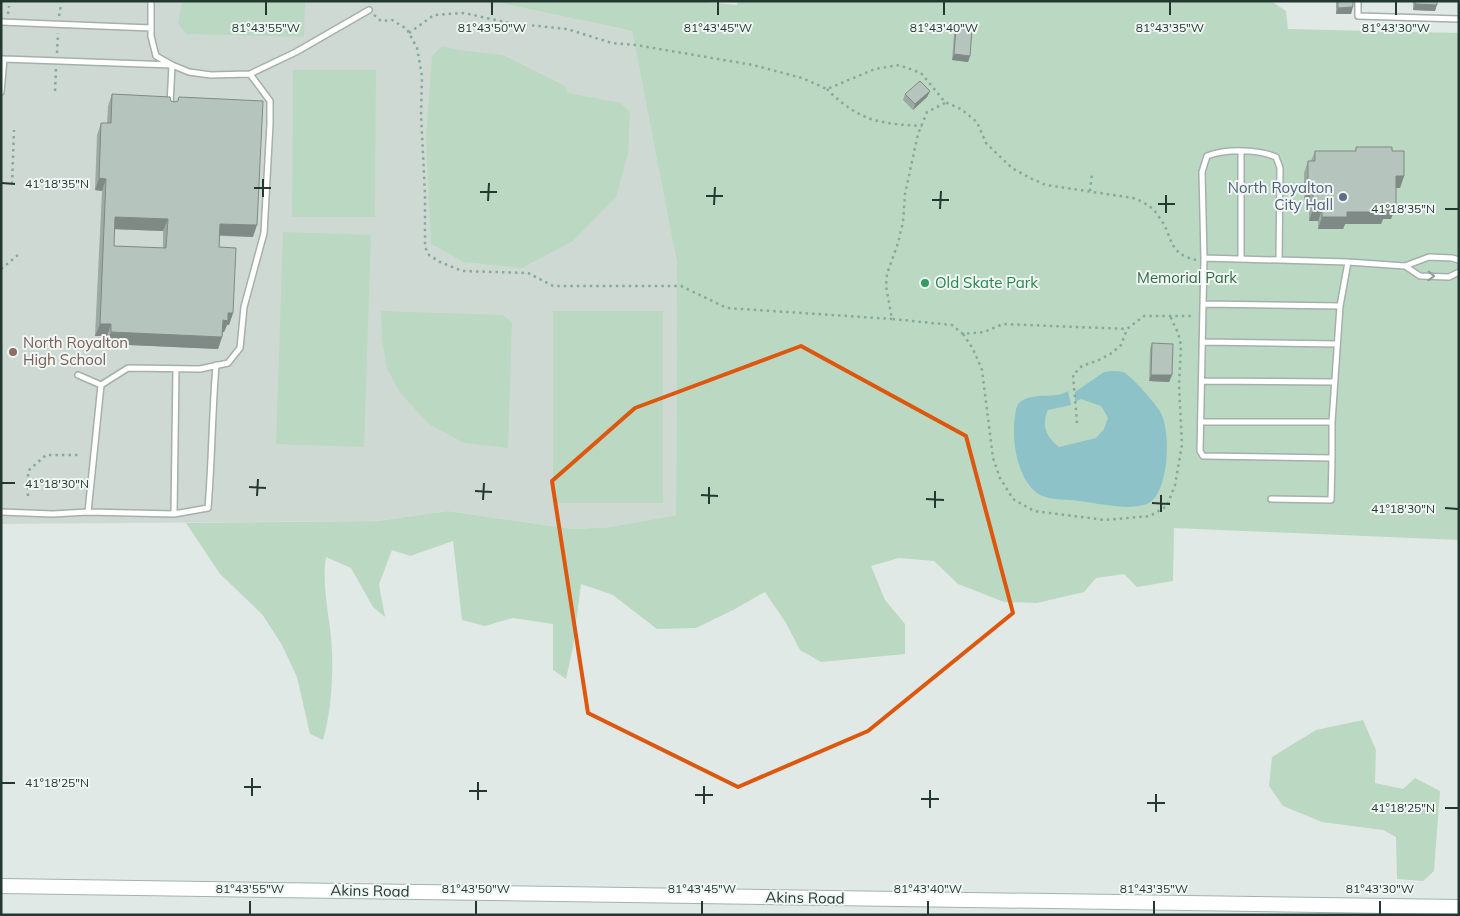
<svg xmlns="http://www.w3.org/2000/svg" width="1460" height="916" viewBox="0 0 1460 916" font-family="Mulish,sans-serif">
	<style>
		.built { fill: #cfd9d4 }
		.green { fill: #bbd9c2 }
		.water { fill: #8ec2c9 }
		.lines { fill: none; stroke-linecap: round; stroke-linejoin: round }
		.lane-casing { stroke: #a4b0ab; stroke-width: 8 }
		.secondary-casing { stroke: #a1b4ac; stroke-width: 16 }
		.path { stroke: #84aa9c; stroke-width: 2.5; stroke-dasharray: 2.5 4; stroke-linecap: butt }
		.lane { stroke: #fff; stroke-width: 5 }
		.secondary { stroke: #fff; stroke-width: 14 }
		.wall { fill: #9da9a3; fill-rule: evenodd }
		.shaded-wall { fill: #7f8985 }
		.building { fill: #b6c4be; stroke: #7f8985; fill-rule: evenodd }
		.oneway { stroke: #919c98 }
		.marked { fill: none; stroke: #de570e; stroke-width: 4; stroke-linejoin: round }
		.ticks { fill: none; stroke: #233831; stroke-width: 2 }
		.service-dot { fill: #5c6f8a; stroke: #f0f6f3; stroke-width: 2 }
		.leisure-dot { fill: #2e9e5b; stroke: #f0f6f3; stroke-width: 2 }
		.education-dot { fill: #8d6e63; stroke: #f0f6f3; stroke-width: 2 }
		.labels { text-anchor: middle; stroke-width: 4; stroke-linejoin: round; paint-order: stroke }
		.service-label { font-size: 15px; fill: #4e5e75; stroke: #f0f6f3; text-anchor: end }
		.park-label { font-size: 15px; fill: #316a45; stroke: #f0f6f3 }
		.leisure-label { font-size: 15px; fill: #27864d; stroke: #f0f6f3; text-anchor: start }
		.education-label { font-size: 15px; fill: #785e54; stroke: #f0f6f3; text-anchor: start }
		.street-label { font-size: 15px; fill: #233831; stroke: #f0f6f3 }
		.ticks-label { font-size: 12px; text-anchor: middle; fill: #233831; stroke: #f0f6f3; stroke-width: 4; stroke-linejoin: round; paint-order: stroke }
	</style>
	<rect width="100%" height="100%" fill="#e0e9e5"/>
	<path class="built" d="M1 1H490L632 31 677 264 676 515 610 527 573 529 448 511 377 521 1 524Z"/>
	<path class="green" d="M182 1H305L304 37 186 34 178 23Z
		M490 1H694L737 5 738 1H1271L1286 11 1288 29 1459 33V540L1174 528 1173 581 1137 587 1124 574 1096 578 1084 592 1037 603 1004 602 958 584 934 561 899 558 871 566 885 600 905 624V654L821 662 800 650 786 623 765 592 733 610 696 628 657 629 613 595 581 584 573 647 566 679 553 670V624L513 618 485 626 462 620 453 541 410 556 392 550 379 584 385 617 373 607 351 568 326 557C321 588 331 620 332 652 333 681 331 712 323 740L310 734 297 677 282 645 262 614 220 574 186 523 377 521 448 511 573 529 610 527 676 515 677 264 632 31Z
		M442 46 458 50 503 55 565 86 568 93 621 103 630 112 628 153 616 197 573 241 522 268 464 262 431 244 426 136 432 56Z
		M293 70H376L375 217H292Z
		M283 232 371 235 364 447 276 444Z
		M381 311 503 315 512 322 508 448 464 443 429 424 401 394 387 369 382 339Z
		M553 311H663V503H553Z
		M1363 720 1376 750 1375 783 1403 789 1415 778 1440 791 1434 871 1423 881 1397 879 1396 837 1383 830 1322 822 1283 806 1269 786 1272 757 1316 730Z"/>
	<path class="water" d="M1111 371C1115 371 1120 371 1123 372 1131 375 1157 405 1161 413 1171 433 1169 491 1149 503 1143 506 1133 507 1126 507 1108 506 1089 502 1070 500 1060 499 1050 500 1040 495 1017 482 1011 439 1015 416 1016 410 1016 405 1020 402 1034 391 1054 400 1068 391L1071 405 1048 410C1041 425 1046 437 1059 447L1096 438 1104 429 1108 418 1101 406 1081 399 1075 402V392L1104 372Z"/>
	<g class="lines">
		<defs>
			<path id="lane" d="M151 1V36L156 56 172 65 189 72 211 75 250 74 296 52 369 10
				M1358 1V16L1459 19
				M1 22 151 28
				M4 59 172 65 170 105
				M1 92 4 59H2
				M1241 152V259
				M1204 258 1202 172 1207 156C1226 149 1257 149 1276 157L1280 168 1279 260
				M1348 262 1340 306 1332 422V458L1203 456 1200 451 1204 258 1348 262 1405 266 1429 257 1452 258 1459 260
				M1405 266 1420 276 1449 277 1459 272
				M1203 304 1340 306
				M1202 342 1337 344
				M78 375 101 385
				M1202 381 1335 382
				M1201 422H1332
				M1271 499 1331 500 1332 458
				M1 512 53 514 88 512 101 385 128 368 200 369 228 363 240 348 244 307 264 233 270 124V101L250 74
				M88 512 174 514 208 508C212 460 212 413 216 365
				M174 514 176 369"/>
			<path id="secondary" d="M1 886 1459 907"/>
		</defs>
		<use href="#lane" class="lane-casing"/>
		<use href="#secondary" class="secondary-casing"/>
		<path class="path" d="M8 14 9 6
			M374 15 381 21 392 20 407 29 417 48 422 76 421 114 425 195V247L429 255 440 262 462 271 528 273 553 286H681L727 308 892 319
			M59 16 61 5
			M409 33 434 15 464 13 509 23 567 29 612 43 636 45 753 65 802 78 827 89 875 69 899 65 921 73 945 102 961 109 977 122 986 143 1012 168 1030 178 1046 185 1133 198C1144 202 1153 207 1159 217 1174 236 1166 253 1196 260
			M57 53 58 33
			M827 89C841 104 862 119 883 122 896 125 909 125 922 126
			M55 91 56 68
			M945 103 927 112 918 134 905 194 903 222 898 243 887 274 886 286 892 319 952 325 963 334 984 332 1003 324 1127 329 1144 316H1194
			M12 184 14 130
			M1090 191 1092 173
			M1 269 18 255
			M963 334 973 349 982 370 993 458 1000 478 1013 499 1034 511 1105 520 1150 516 1167 506 1175 485 1182 445 1179 385 1181 345 1178 333 1170 316
			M1077 423 1073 375 1082 366 1099 360 1112 353 1121 345 1127 329
			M28 496V471L46 455H80"/>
		<use href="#lane" class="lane"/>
		<use href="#secondary" class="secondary"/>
	</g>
	<path class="wall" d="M1336 1H1353L1351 14H1336Z
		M1413 1H1437L1435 11 1413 10Z
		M956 28 970 56 968 62 952 60 954 34Z
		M930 91 927 97 913 110 903 100 905 94Z
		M112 94 171 101 174 102 253 237 220 236 219 247 233 313 229 325H227L224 332H223L222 337 218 349 107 344V336H95L102 191 95 190 97 135 101 123H107L108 106ZM114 229 163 231V248L114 246Z
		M1356 147 1392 151 1404 176 1400 188H1396L1391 219H1383L1381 224H1345L1343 229H1318V221H1309V200H1304V173L1308 161H1311L1315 151H1355Z
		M1152 343 1172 375 1169 382 1149 381 1150 349Z"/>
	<path class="shaded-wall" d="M1415 4 1437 5 1435 11 1413 10Z
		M1353 7 1351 14H1336L1338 8Z
		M954 54 970 56 968 62 952 60Z
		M930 91 927 97 913 110 915 104Z
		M1396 176H1404L1400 188H1391Z
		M99 178 106 179 102 191 95 190Z
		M1308 188H1313L1309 200H1304Z
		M1385 207H1396L1391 219H1383L1381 224H1345L1343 229H1318L1322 217 1347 212Z
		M1313 209H1322L1318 221H1309Z
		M115 217 168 219 163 231 111 229Z
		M220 224 257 225 253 237 216 235Z
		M228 313H233L229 325H227L224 332H219L223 320Z
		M100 324H111L107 336H95Z
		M111 332 222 337 218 349 107 344Z
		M1151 375H1172L1169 382 1149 381Z"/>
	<path class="building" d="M1338 1H1353V7L1338 8Z
		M1415 1H1437V5L1415 4Z
		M956 28 972 30 970 56 954 54Z
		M920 81 930 91 915 104 905 94Z
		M112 94 170 97 171 101 174 102 178 101 179 97 263 101 257 225 220 224 219 247 236 248 233 313H228V321L223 320 222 337 111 332V324H100L106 179 99 178 101 123H111ZM115 217 168 219 166 248 114 246Z
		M1356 147H1392V151H1404V176H1396V207H1385L1386 212H1347V217H1322V209H1313V188H1308V161H1315V151H1356Z
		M1152 343 1173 344 1172 375H1151Z"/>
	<defs><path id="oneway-chevron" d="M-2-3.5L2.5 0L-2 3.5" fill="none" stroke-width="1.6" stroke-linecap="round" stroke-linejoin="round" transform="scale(1.25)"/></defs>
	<use class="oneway" href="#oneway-chevron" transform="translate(1431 276) rotate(2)"/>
	<path class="marked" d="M801 346 966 436 1013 613 868 731 738 787 588 713 552 481 635 408Z"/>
	<path class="ticks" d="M266 15V2M492 15V2M718 15V2M944 15V2M1170 15V2M1396 15V2M2 183 15 184M254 188H271M480 192H497M706 196H723M263 197V179M932 200H949M488 201 489 183M1158 204H1175M714 205 715 187M940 209 941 191M1445 209H1458M1166 213V195M2 483H15M249 487 266 488M475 491 492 492M701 495 718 496M257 496 258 479M926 499 944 500M483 500 484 483M1152 503 1170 504M709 504V487M935 508V491M1445 508 1458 509M1161 512V495M2 783H15M244 787H261M469 791H487M695 795H713M252 796V778M921 799H939M478 800V782M1147 803H1165M704 804V786M930 808V790M1445 808H1458M1156 812V794M250 914V901M476 914V901M702 914V901M928 914V901M1154 914V901M1380 914V901"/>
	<circle class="service-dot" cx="1343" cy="197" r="5"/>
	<circle class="leisure-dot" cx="925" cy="283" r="5"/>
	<circle class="education-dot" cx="13" cy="352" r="5"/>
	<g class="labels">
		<g class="service-label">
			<text x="1333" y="193">North Royalton<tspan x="1333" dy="17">City Hall</tspan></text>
		</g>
		<g class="park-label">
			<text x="1187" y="283">Memorial Park</text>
		</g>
		<g class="leisure-label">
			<text x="935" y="288">Old Skate Park</text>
		</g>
		<g class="education-label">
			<text x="23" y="348">North Royalton<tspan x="23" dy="17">High School</tspan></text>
		</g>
		<g class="street-label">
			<text transform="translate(370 891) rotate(1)" y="5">Akins Road</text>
			<text transform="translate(805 898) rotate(1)" y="5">Akins Road</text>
		</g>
	</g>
	<g class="ticks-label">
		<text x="266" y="32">81°43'55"W</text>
		<text x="492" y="32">81°43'50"W</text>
		<text x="718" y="32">81°43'45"W</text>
		<text x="944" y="32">81°43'40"W</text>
		<text x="1170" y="32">81°43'35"W</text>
		<text x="1396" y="32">81°43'30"W</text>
		<text x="57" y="188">41°18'35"N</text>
		<text x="1403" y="213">41°18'35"N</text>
		<text x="57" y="488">41°18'30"N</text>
		<text x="1403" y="513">41°18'30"N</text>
		<text x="57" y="787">41°18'25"N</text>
		<text x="1403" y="812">41°18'25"N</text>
		<text x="250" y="893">81°43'55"W</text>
		<text x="476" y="893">81°43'50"W</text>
		<text x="702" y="893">81°43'45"W</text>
		<text x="928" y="893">81°43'40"W</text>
		<text x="1154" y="893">81°43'35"W</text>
		<text x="1380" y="893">81°43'30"W</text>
	</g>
	<rect width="1460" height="916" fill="none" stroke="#233831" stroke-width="5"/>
</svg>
